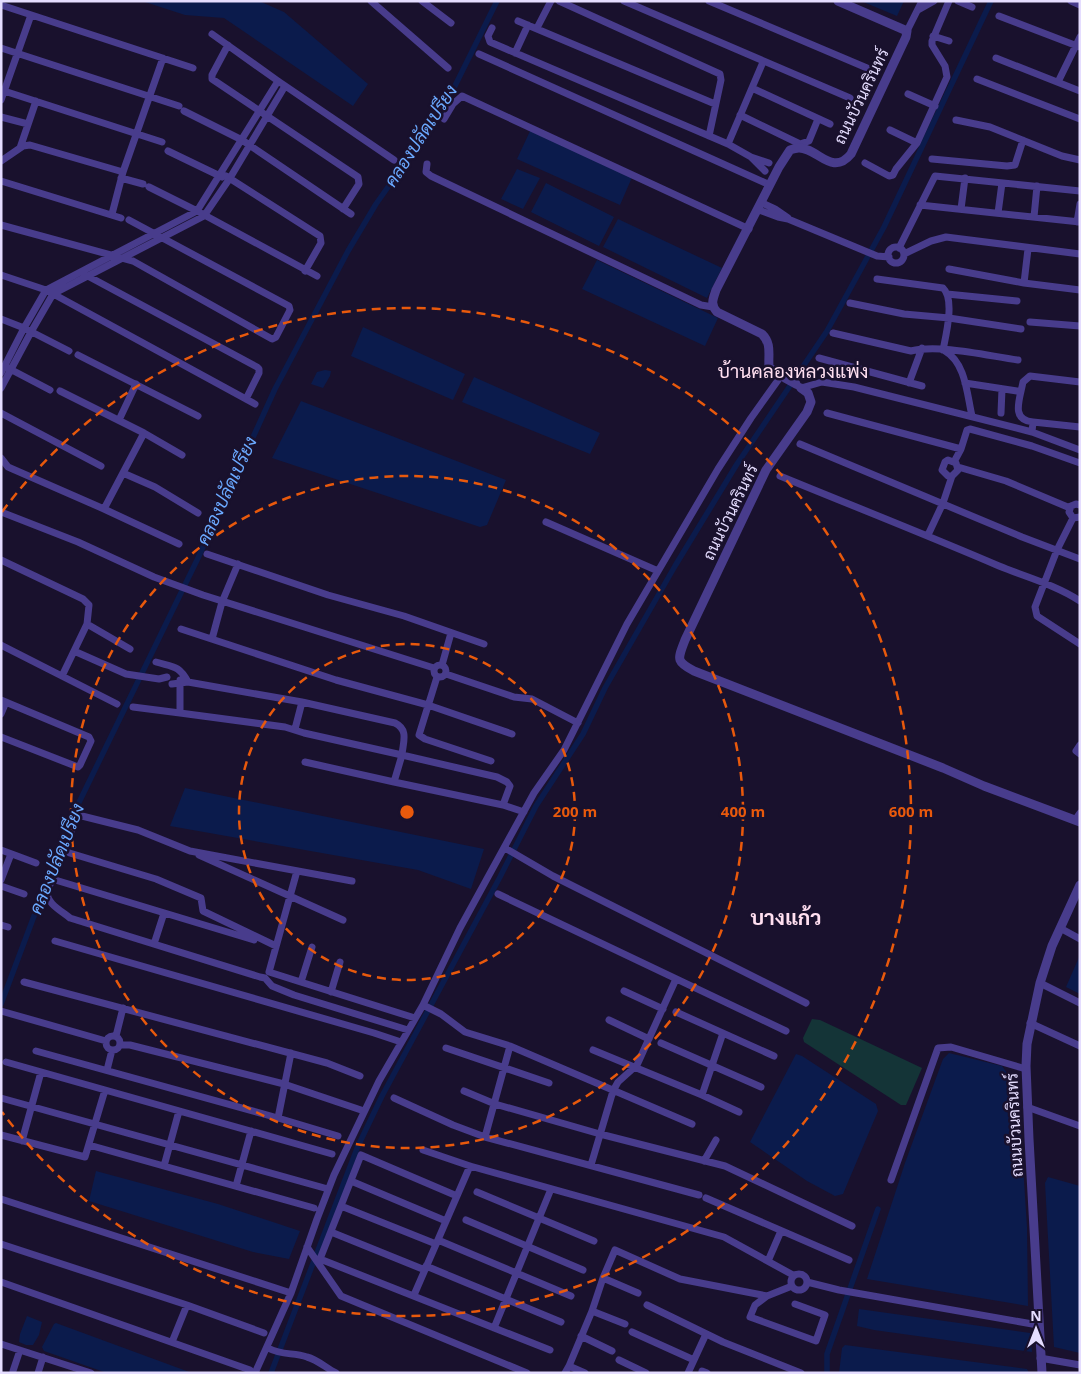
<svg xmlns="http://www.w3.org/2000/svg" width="1081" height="1374" viewBox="0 0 1081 1374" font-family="'Open Sans',Sarabun,sans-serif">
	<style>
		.green { fill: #143437 }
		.water { fill: #0b1b4c }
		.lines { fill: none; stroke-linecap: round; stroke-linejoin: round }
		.canal { stroke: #0b1b4c; stroke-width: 5.5 }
		.minor { stroke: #483c8c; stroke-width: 7 }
		.tertiary { stroke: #483c8c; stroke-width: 9 }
		.ring { fill: none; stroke: #e8590c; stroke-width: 2.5; stroke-dasharray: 9 6 }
		.labels { text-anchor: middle; stroke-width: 5; stroke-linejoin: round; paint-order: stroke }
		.street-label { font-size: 16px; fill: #e5ddff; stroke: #19112d }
		.water-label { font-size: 18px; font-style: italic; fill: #6ba9ff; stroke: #19112d }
		.quarter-label { font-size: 19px; fill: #ffdff0; stroke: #19112d }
		.district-label { font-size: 21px; font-weight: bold; fill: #ffdff0; stroke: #19112d }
		.centre { fill: #e8590c; stroke: #19112d; stroke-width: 2.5 }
		.ring-label { font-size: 15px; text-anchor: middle; font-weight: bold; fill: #e8590c; stroke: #19112d; stroke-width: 5; stroke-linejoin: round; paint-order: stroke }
	</style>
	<rect width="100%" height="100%" fill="#19112d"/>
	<path class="green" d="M812 1019 820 1020 922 1068 906 1105H901L804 1042 803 1038Z"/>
	<path class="water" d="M259 1 284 12 368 84 353 106 224 18 185 15 145 2Z
		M861 1H904L897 16Z
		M531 129 633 175 620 205 517 159Z
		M517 169 540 178 523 209 501 199Z
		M546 183 614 217 599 246 531 212Z
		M618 219 722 268 707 298 603 247Z
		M597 260 718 318 705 346 582 289Z
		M363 327 465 374 453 400 351 356Z
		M325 370 331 371 330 376 323 388 311 384 317 372Z
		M474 377 600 433 590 454 462 402Z
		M301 401 506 480 487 525 480 527 272 458Z
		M185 788 484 849 471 889 418 870 170 826Z
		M1080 955V994L1066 987Z
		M949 1053 1002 1066 1018 1088 1027 1227 1028 1306 867 1279 905 1163 943 1059Z
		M796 1054 802 1056 876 1104 878 1111 843 1194 835 1196 807 1181 750 1142Z
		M96 1171 218 1204 300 1231 289 1259 253 1252 89 1201Z
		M1048 1177 1080 1186V1353L1054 1347 1045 1183Z
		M859 1309 1030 1333 1032 1352 874 1330 857 1326Z
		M27 1316 42 1322 39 1335 33 1345H26L19 1342 20 1334Z
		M56 1323 192 1373H107L44 1351 42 1347 54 1324Z
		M845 1345 1027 1369 1029 1373H839L842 1348Z"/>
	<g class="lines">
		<path class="canal" d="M1 1004 69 823 198 558 275 389 348 251 376 204 444 108 497 1
			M271 1373 358 1146 382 1096 500 877 536 806 583 734 605 688 675 566 737 464 827 331 884 227 991 1
			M827 1373V1354L878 1209"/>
		<path class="minor" d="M371 1 448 68
			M422 1 451 23
			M559 1 720 74 721 80 709 136
			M624 1 850 98
			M709 1 867 68
			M958 1 972 7
			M1071 1 1080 5
			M1 5 193 68
			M918 10 934 1
			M999 16 1080 47
			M518 21 715 104
			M492 28 488 36 490 42 728 144 751 157 765 171
			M537 28 551 1
			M907 31 922 1
			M212 34 278 81 394 160
			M933 36 949 41
			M228 45 212 75V79L358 177 359 184 343 209
			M1 48 179 106
			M515 53 528 25
			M479 54 770 185
			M996 58 1080 91
			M977 79 1080 119
			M1058 82 1080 37
			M752 88 830 124
			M1 90 162 142
			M908 94 935 106
			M1 100 31 15
			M184 111 242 140 351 214
			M740 115 800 144 809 141 818 119
			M1 117 28 124
			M444 119 453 104 462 96 749 229
			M956 120 990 127 1062 156 1080 160
			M890 130 917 143
			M728 144 763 62
			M20 148 36 101
			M168 151 222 177
			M751 157 769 163
			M932 159 1007 166 1015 165 1023 140
			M1 161 23 146 30 145 123 172
			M865 163 889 176 893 175 896 169 917 143 947 77 945 66 932 45V41L949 1
			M427 164 426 172 431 176 701 305 713 307
			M226 176 320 236 321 243 305 271
			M121 178 143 184
			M1 181 121 218
			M149 187 197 211 317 276
			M762 203 775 209 788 218
			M920 205 1080 222
			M961 209 965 178
			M759 210 778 217 788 219 877 256 889 257
			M998 213 1002 183
			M112 214 123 172 163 58
			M1034 217 1037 186
			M1077 222 1080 204
			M1 225 133 261 272 339 276 337 290 310 289 306 129 220
			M888 255a8 8 0 1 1 16 0a8 8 0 1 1-16 0Z
			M899 248 935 176 1080 191
			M904 254 931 241 946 237 1080 254
			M949 269 1024 283 1080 290
			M84 274 257 367 259 369V373L246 399
			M1 275 46 290 255 404
			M877 279 943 288C955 299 946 335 943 350
			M1024 283 1028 249
			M947 294 1017 301
			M850 303 904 314 949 318 1021 329
			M1 319 24 328 69 351
			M1030 322 1080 326
			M833 333 911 351C940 344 988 356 1018 360
			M945 351C966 363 967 395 972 416
			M78 355 198 416
			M819 358 922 386
			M8 368 50 390
			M1 373 24 328 46 290 197 211 278 81
			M909 383 922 348
			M965 383 1017 391
			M798 386 801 388 822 382 854 387 1032 432 1080 450
			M1 388 31 332 53 294 204 216 230 178 285 86
			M60 391 144 433 182 455
			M1 413 101 466
			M827 413 961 449
			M1001 413 1002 389
			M119 420 136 384
			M1033 422 1080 427
			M1032 432 1033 422C1010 420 1020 399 1023 382L1030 376 1080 382
			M800 444 1022 537 1080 559
			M1 458 8 467 104 509 179 544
			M954 462 961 449 967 430 970 429 1032 446 1080 463
			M958 467 1006 481 1070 508
			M123 473 155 487 198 513
			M780 476C853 506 927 535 999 566 1026 577 1056 585 1080 601
			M1080 505 1076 504 1071 506 1069 512 1073 518 1080 517
			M104 509 144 433
			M1 512 78 542 154 577 203 595 434 668
			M1073 518 1057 550 1035 607 1037 616 1080 644
			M546 522 658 571
			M928 535 943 503 952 476 958 470 956 463 948 460 945 462 942 470 948 476H952
			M207 554 328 595 404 616 484 644
			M1 560 83 599 89 605 87 624 130 649
			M181 629 336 680 428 705 512 734
			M212 639 222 602 238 564
			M1 645 117 704
			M74 651 126 674 159 679 167 677
			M156 662C173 667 179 665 188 682
			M434 671a6 6 0 1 1 12 0a6 6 0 1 1-12 0Z
			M442 665 451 633
			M446 674 514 697 532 699 578 723
			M62 676 87 624
			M437 677 419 735 425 739 491 761
			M172 684 188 682 302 702 395 723C409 730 403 742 402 755L497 777 507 782 510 786 503 805 524 812
			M1 700 89 737 91 741 80 765 78 767 1 737
			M133 707 180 713V680
			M180 713 285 727 304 733 402 755 394 782 305 762
			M1 714 6 702
			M295 729 302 702
			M1080 745 1076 751 1080 754
			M394 782 503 805
			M1075 820 1080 813
			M505 848 553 876 806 1003
			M1 850 36 863
			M63 851 156 879 201 898 203 911 276 946
			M199 855 343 920
			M297 871 269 972 415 1018
			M52 879 254 940
			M1 880 11 854
			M352 881 190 851 138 830 78 815 47 892C47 904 62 911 70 918L260 977 265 978 272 986 294 995 408 1030
			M1 886 24 894
			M498 894 786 1031
			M1 925 8 927
			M1060 928 1080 939
			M55 941 374 1033 401 1042
			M154 944 164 913
			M24 982 327 1063 360 1076
			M301 982 312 947
			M1040 983 1080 1003
			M624 991 663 1009
			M331 992 340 962
			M423 1005 441 1014 465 1032 510 1046 692 1124
			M1 1011 106 1041
			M676 1012 774 1056
			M609 1020 649 1039
			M1030 1023 1080 1046
			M106 1043a7 7 0 1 1 14 0a7 7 0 1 1-14 0Z
			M116 1036 123 1008
			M661 1043 761 1087
			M121 1045H130L284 1084 364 1111
			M446 1048 549 1083
			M593 1050 702 1095 739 1112
			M36 1051 278 1118 338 1136
			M6 1062 332 1154
			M107 1070 112 1050
			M464 1091 495 1104 600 1134 725 1166 852 1226
			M702 1095 723 1033
			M1 1098 328 1189
			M394 1098 453 1125 485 1137 699 1195
			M1027 1107 1080 1126
			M278 1118 291 1053
			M1 1135 85 1157 105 1090
			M485 1137 510 1046
			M22 1141 41 1072
			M89 1145 314 1208
			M423 1150 470 1166 724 1237 793 1275
			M704 1161 716 1140
			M591 1165 613 1091 618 1082 637 1065 676 979
			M164 1166 179 1111
			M891 1180 938 1048 951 1047 1026 1069
			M351 1181 446 1221
			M236 1186 251 1131
			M477 1192 594 1241
			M457 1196 361 1155 320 1259 550 1350
			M706 1198 849 1260
			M1 1199 291 1293
			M341 1206 436 1244
			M466 1220 583 1270
			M331 1232 425 1270
			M438 1240 571 1296
			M1 1244 187 1305 264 1333
			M307 1247 341 1296 527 1373
			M768 1261 781 1231
			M426 1266 561 1322
			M791 1282a8 8 0 1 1 16 0a8 8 0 1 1-16 0Z
			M603 1278 638 1293
			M1 1282 250 1370
			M807 1282 839 1290 1038 1325
			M414 1295 470 1166
			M767 1296 755 1305 750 1317 816 1341 825 1315 795 1304
			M647 1305 723 1342 801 1373
			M592 1311 625 1324
			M494 1328 551 1189
			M632 1332 694 1360
			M581 1336 612 1351
			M172 1342 187 1305
			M1 1344 91 1373
			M268 1348C283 1356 293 1352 307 1357 318 1360 326 1368 336 1373
			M1040 1358 1080 1365
			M619 1360 646 1373
			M13 1371 20 1350
			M702 1371 707 1373
			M38 1373 43 1357
			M255 1373 291 1293 317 1219 334 1175 379 1081 423 1005 460 928 534 793 564 750 627 624 718 469 751 418 781 376 785 378
			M565 1373 569 1366
			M585 1373 569 1366 592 1311 603 1278 615 1250 680 1279 767 1296 792 1286
			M688 1373 706 1334"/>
		<path class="tertiary" d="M781 376 769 367C768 354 772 344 762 334L717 312C710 304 713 299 716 290L779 167 790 150C793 149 796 148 799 148 818 148 832 177 851 154L906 37 907 31 838 1
			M785 378 796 384
			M801 388 808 393 811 402 807 412 766 470 685 640C678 659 675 661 694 671L943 768 984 786 1080 822
			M1042 1373 1029 1139 1026 1066 1027 1044 1040 983 1052 946 1080 885"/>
	</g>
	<g class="ring">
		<circle cx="407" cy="812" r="168"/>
		<circle cx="407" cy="812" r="336"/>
		<path d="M2 512A504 504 0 1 1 2 1112"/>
	</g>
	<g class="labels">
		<g class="street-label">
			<text transform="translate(861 96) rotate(-64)" y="6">ถนนบัวนครินทร์</text>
			<text transform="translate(730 512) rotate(-64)" y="6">ถนนบัวนครินทร์</text>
			<text transform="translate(1014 1125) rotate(-93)" y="6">ถนนบัวนครินทร์</text>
		</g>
		<g class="water-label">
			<text transform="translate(421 136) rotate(-57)" y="6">คลองปลัดเปรียง</text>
			<text transform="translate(227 491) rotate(-65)" y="6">คลองปลัดเปรียง</text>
			<text transform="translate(57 859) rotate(-68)" y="6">คลองปลัดเปรียง</text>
		</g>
		<g class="quarter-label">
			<text x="793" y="378">บ้านคลองหลวงแพ่ง</text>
		</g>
		<g class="district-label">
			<text x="786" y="925">บางแก้ว</text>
		</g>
	</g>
	<circle cx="407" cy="812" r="8" class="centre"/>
	<g class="ring-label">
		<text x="575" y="817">200 m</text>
		<text x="743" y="817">400 m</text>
		<text x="911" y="817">600 m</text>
	</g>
	<rect width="1081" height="1374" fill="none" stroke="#e5ddff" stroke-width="5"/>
	<g transform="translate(1036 1329)" stroke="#19112d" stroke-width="4" paint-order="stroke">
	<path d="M0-4L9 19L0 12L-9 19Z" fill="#e5ddff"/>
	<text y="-8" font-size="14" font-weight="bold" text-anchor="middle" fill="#e5ddff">N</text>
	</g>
</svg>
